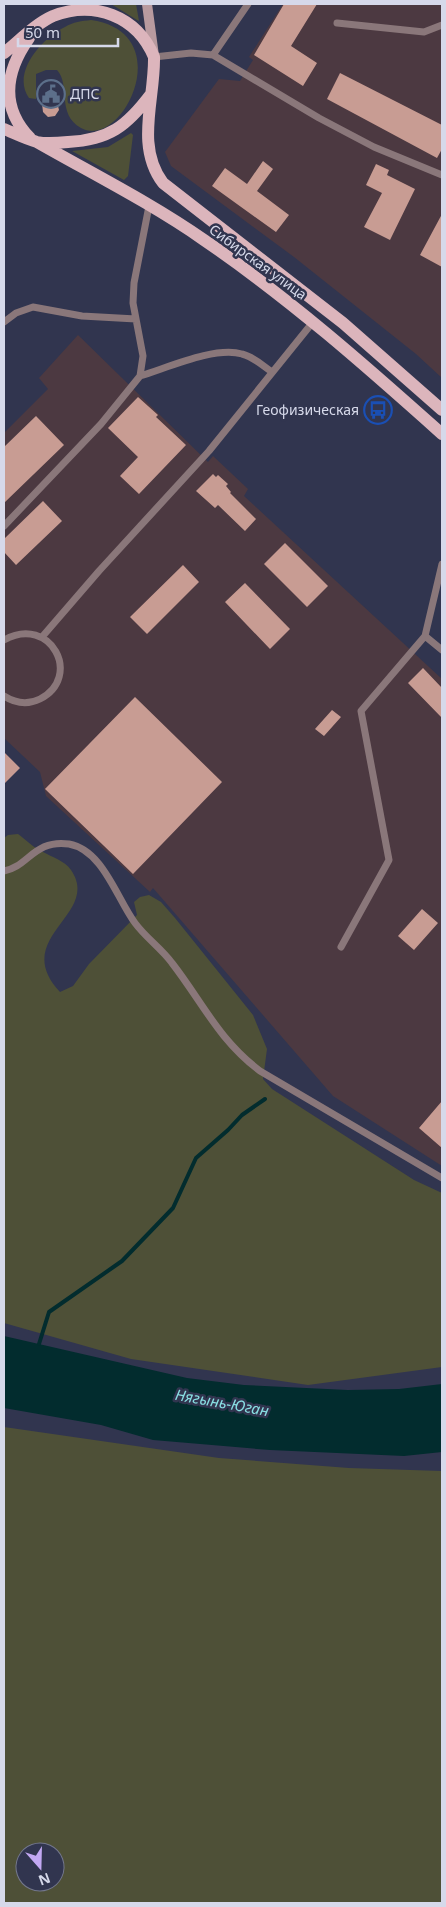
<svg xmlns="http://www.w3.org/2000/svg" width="446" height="1907" viewBox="0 0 446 1907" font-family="'Noto Sans',sans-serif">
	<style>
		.industrial { fill: #4c3941 }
		.green { fill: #4e5037; fill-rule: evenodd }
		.water { fill: #022c2e }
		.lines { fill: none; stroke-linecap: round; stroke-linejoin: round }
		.stream { stroke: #022c2e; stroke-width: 4 }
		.building { fill: #c89c93 }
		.service { stroke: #8a777a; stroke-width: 7 }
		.secondary { stroke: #b89a9f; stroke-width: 10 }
		.primary { stroke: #dcb5bc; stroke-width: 12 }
		.labels { text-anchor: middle; stroke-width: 5; stroke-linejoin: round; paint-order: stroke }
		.poi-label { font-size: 14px; fill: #d6d9ea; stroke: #31354f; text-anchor: start }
		.street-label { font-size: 14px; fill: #d6d9ea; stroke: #31354f }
		.water-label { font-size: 15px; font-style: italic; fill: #89e0e4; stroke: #31354f }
	</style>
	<rect width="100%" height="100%" fill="#31354f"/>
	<path class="industrial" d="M283 4H442V378L416 354 294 257 171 166 165 152 219 79 240 81 253 60 249 57Z
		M78 335 208 462 213 456 248 489 244 496 442 679V1166L333 1096 153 888 150 892 46 796 40 772 4 738V433L48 389 39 378Z"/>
	<path class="green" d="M111 4H136L139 21 137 20Z
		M91 20C180 33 122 151 81 128 56 114 71 85 57 70H46L36 74V99L29 98C11 73 42 38 65 27 73 22 82 21 91 20Z
		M131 133 133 135 128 176 124 180 72 151 108 147Z
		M18 834C26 840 34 848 43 852 52 857 65 861 71 870 102 915 9 937 60 992L73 986 89 964 137 915 134 902 140 897 149 895 161 902 175 918 253 1015 267 1049 263 1079 272 1089 414 1180 442 1193V1367L308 1385 131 1359 4 1323V838L8 835Z
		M4 1427 219 1458 349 1468 442 1471V1903H4ZM25 1852H55V1882H25Z"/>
	<path class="water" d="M4 1336 187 1378 244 1385 348 1390 399 1389 442 1384V1452L404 1456 270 1450 153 1440 101 1425 4 1408Z"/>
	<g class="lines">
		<path class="stream" d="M39 1344 49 1312 122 1261 173 1208 196 1158 228 1130 242 1115 265 1099"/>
	</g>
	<path class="building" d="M284 4H317L291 46 317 63 303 86 254 55Z
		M340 73 442 125V149L437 158 327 99Z
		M60 84 62 102H57L59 110 55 116 48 117 43 112 40 87Z
		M263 161 273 169 257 191 289 215 276 232 212 186 225 168 247 184Z
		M376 164 389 170 387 175 415 189 390 240 364 227 382 193 366 185Z
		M442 214V267L420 255Z
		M138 397 158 415 156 417 186 445 139 494 120 476 138 457 108 428Z
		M36 416 64 445 4 503V447Z
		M213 474 216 477 218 475 228 484 226 486 231 492 230 493 256 519 245 531 218 505 215 508 196 491Z
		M43 501 62 521 16 565 4 552V539Z
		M285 543 328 586 307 607 264 564Z
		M183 565 199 582 147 634 130 617Z
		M245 583 290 629 270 649 225 602Z
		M423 668 442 688V718L408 683Z
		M135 697 222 782 133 874 45 789Z
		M332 710 341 717 324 736 315 729Z
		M4 752 20 768 4 784Z
		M422 909 438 923 414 950 398 936Z
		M442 1101V1148L419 1128Z"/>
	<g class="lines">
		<path class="service" d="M337 23 424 32 442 25
			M213 55 248 4
			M154 57 191 53 213 55 319 118 374 147 442 175
			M4 322 16 313 33 307 82 316 136 319
			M140 376C167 368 215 346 242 354 254 357 263 366 272 372
			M4 526 101 424 140 376 143 356 133 303 134 283 149 206
			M425 636 442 650
			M42 637 99 571 209 451 313 322
			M4 640C51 614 83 677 40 699 28 705 15 703 4 696
			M4 871C28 867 34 839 69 844 103 850 117 899 135 923 146 938 161 948 172 963 203 1003 218 1039 260 1071L442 1178
			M341 947 389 860 361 711 425 636 442 564"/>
		<path class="secondary" d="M147 4 154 56"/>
		<path class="primary" d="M29 38C5 72 0 107 30 138
			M4 53C19 41 35 24 53 16 94 0 137 16 154 57 155 99 135 146 163 183L343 323 442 410
			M4 129C14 133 26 139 37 142 46 144 58 143 68 142 109 140 127 126 151 94
			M37 142C93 174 151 203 204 240 289 298 366 366 442 434"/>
	</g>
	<defs>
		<symbol id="civic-ring" viewBox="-11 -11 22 22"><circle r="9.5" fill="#31354f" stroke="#5c6f8a" stroke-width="1.5"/><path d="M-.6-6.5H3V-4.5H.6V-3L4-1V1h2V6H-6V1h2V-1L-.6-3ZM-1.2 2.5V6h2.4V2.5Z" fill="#5c6f8a"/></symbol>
		<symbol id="bus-ring" viewBox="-11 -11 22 22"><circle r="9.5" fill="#31354f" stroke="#1a4fb4" stroke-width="1.5"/><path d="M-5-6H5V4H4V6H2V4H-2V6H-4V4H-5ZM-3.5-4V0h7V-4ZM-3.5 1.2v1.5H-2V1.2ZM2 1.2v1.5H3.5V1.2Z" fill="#1a4fb4"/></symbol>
	</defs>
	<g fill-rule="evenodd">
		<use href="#civic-ring" x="35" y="78" width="32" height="32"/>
		<use href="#bus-ring" x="362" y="394" width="32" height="32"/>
	</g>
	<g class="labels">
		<g class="poi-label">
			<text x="70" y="99">ДПС</text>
			<text x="359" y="415" text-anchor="end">Геофизическая</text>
		</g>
		<g class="street-label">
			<text transform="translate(258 262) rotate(36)" y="5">Сибирская улица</text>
		</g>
		<g class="water-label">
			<text transform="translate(222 1403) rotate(10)" y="5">Нягынь-Юган</text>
		</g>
	</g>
	<rect width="446" height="1907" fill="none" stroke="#d6d9ea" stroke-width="10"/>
	<g transform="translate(40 1867) rotate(160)"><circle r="24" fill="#31354f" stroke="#73778d"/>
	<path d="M0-4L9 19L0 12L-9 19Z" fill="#c2a8f2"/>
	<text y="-8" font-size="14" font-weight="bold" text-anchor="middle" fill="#d6d9ea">N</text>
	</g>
	<path d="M18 38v8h100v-8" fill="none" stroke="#d6d9ea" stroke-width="2.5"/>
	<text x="25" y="38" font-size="15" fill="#d6d9ea" stroke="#31354f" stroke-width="4" paint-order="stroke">50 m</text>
</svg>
